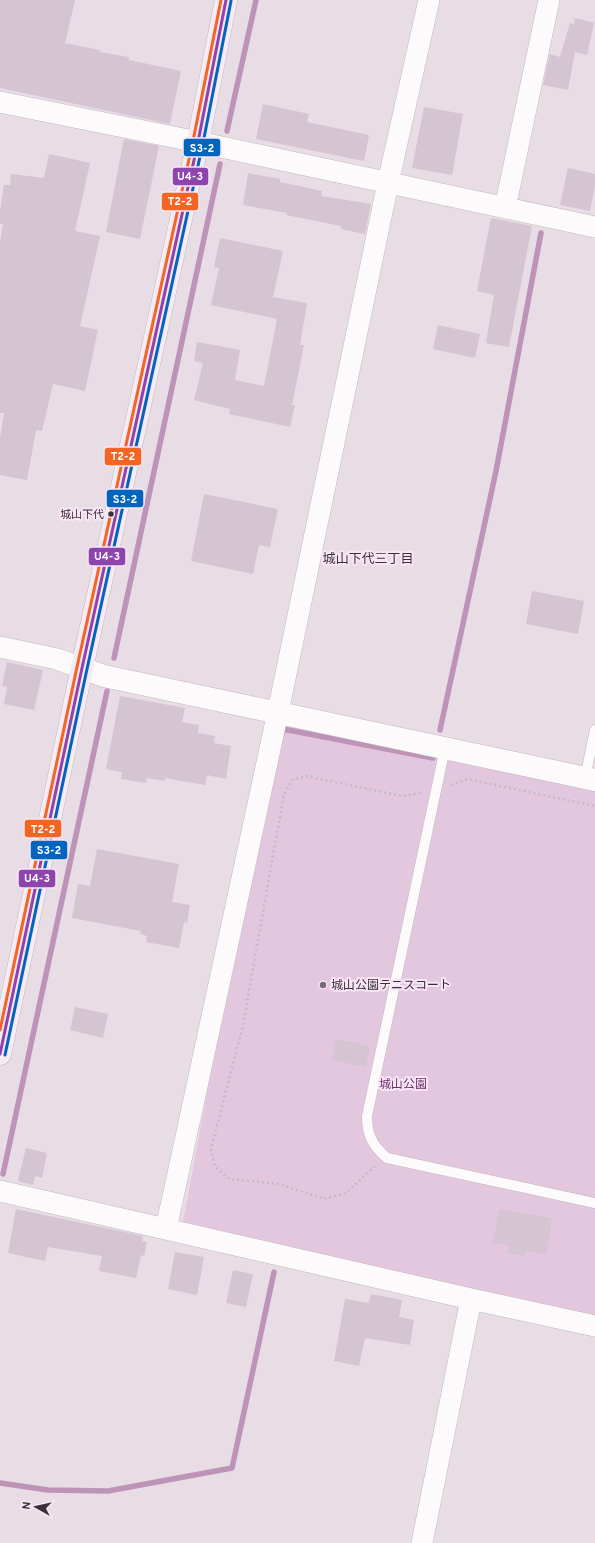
<svg xmlns="http://www.w3.org/2000/svg" width="595" height="1543" viewBox="0 0 595 1543" font-family="Overpass,'Noto Sans JP',sans-serif">
	<style>
		.green { fill: #e3c7de }
		.lines { fill: none; stroke-linecap: round; stroke-linejoin: round }
		.stream { stroke: #be93b8; stroke-width: 5.5 }
		.building { fill: #d5c4d2 }
		.service-casing { stroke: #c2b9bf; stroke-width: 11 }
		.minor-casing { stroke: #c2b9bf; stroke-width: 22 }
		.tertiary-casing { stroke: #c2b9bf; stroke-width: 23 }
		.primary-casing { stroke: #c0babf; stroke-width: 23 }
		.path { stroke: #c3bdc2; stroke-width: 2.5; stroke-dasharray: 2 3; stroke-linecap: butt }
		.service { stroke: #fcfafb; stroke-width: 10 }
		.minor { stroke: #fcfafb; stroke-width: 21 }
		.tertiary { stroke: #fcfafb; stroke-width: 22 }
		.primary { stroke: #f6edf3; stroke-width: 22 }
		.bus-1-casing { stroke: #f9e5f6; stroke-width: 6 }
		.bus-2-casing { stroke: #f9e5f6; stroke-width: 6 }
		.bus-3-casing { stroke: #f9e5f6; stroke-width: 6 }
		.bus-1 { stroke: #8e44ad; stroke-width: 3 }
		.bus-2 { stroke: #0065bd; stroke-width: 3 }
		.bus-3 { stroke: #f26522; stroke-width: 3 }
		.bus-dot { fill: #393138; stroke: #f9e5f6; stroke-width: 1.5 }
		.poi-dot { fill: #766d75; stroke: #f9e5f6; stroke-width: 1.5 }
		.labels { text-anchor: middle; stroke-width: 4; stroke-linejoin: round; paint-order: stroke }
		.bus-label { font-size: 11px; fill: #393138; stroke: #f9e5f6; text-anchor: end }
		.poi-label { font-size: 12px; fill: #393138; stroke: #f9e5f6; text-anchor: start }
		.park-label { font-size: 12px; fill: #722d6a; stroke: #f9e5f6 }
		.neighbourhood-label { font-size: 13px; fill: #393138; stroke: #f9e5f6 }
		.line-badge { stroke: #f9e5f6; stroke-width: 1.5 }
		.badge-label { font-size: 11px; text-anchor: middle; font-weight: bold; fill: #fff }
	</style>
	<rect width="100%" height="100%" fill="#e8dce5"/>
	<path class="green" d="M278 712 595 780V1320L181 1233Z"/>
	<g class="lines">
		<path class="stream" d="M227 131 256 0
			M114 658 220 164
			M440 730 496 471 541 233
			M282 734 283 729 433 758
			M3 1174 107 691
			M0 1483 48 1490 108 1491 232 1468 274 1272"/>
	</g>
	<path class="building" d="M0 0H75L65 43 100 50V52L129 57V60L181 71 170 124 0 88Z
		M575 18 594 23 587 55 575 52 568 90 543 85 550 54 560 57 570 23 574 24Z
		M263 104 309 114 307 122 369 135 364 161 256 139Z
		M424 107 463 114 452 175 412 168Z
		M124 139 159 146 140 239 106 232Z
		M49 154 90 163 75 231 100 236 80 326 98 330 85 391 53 384 42 431 36 430 27 480 0 475V438L4 413H0V243L3 224H0V212L4 185H10L11 174 44 178Z
		M568 168 595 174V186L590 211 560 205Z
		M248 173 280 179V182L322 191 321 196 371 204 365 234 341 229V226L286 215 287 213 243 205Z
		M491 218 532 226 509 347 486 343 494 295 477 291Z
		M220 238 283 251 273 297 307 303 300 345H304L292 405H295L290 427 229 414 230 409 194 400 203 363 194 361 197 342 240 350 235 380 264 386 277 319 211 305 219 268 214 267Z
		M438 325 480 334 475 358 433 349Z
		M204 494 278 509 270 547 259 545 253 574 191 561Z
		M532 591 584 601 578 634 526 624Z
		M7 662 43 670 34 710 4 704 7 687 2 686Z
		M120 696 185 708 182 722 199 725 198 733 215 736 214 743 231 746 226 779 207 775 205 785 165 778V781L147 778 146 783 121 779 122 772 106 769Z
		M97 849 179 864 172 902 190 905 187 923 184 922 179 948 146 942 147 936 140 934 141 931 72 918 78 884 90 886Z
		M75 1007 108 1014 103 1038 70 1030Z
		M336 1039 370 1046 366 1067 332 1060Z
		M26 1148 47 1153 42 1178 35 1176 33 1185 18 1181Z
		M16 1209 143 1236 142 1241 147 1242 144 1256 141 1255 136 1278 99 1271 102 1256 48 1247 45 1261 8 1253Z
		M499 1209 552 1218 546 1254 526 1251 525 1256 508 1253 509 1246 493 1243Z
		M175 1252 204 1257 197 1295 168 1289Z
		M233 1270 253 1274 246 1307 226 1303Z
		M371 1294 402 1300 399 1317 414 1320 410 1345 365 1338 359 1366 334 1361 345 1299 369 1303Z"/>
	<g class="lines">
		<defs>
			<path id="service" d="M445 748 367 1116C367 1135 372 1145 387 1158L595 1203
				M585 778 595 730"/>
			<path id="minor" d="M0 102 198 142 595 227
				M505 208 549 0
				M0 647 57 659 82 668
				M0 1191 471 1299 595 1326
				M166 1229 278 712 388 183 429 0
				M422 1543 471 1299"/>
			<path id="tertiary" d="M82 668 104 676 595 780"/>
			<path id="primary" d="M0 1054 82 668 198 142 226 0"/>
		</defs>
		<use href="#service" class="service-casing"/>
		<use href="#minor" class="minor-casing"/>
		<use href="#tertiary" class="tertiary-casing"/>
		<use href="#primary" class="primary-casing"/>
		<path class="path" d="M451 785 467 779 595 806
			M375 1166 346 1193 324 1199 279 1184 230 1179 215 1167 211 1149 243 1025 284 794 292 780 306 776 402 796 421 793"/>
		<use href="#service" class="service"/>
		<use href="#minor" class="minor"/>
		<use href="#tertiary" class="tertiary"/>
		<use href="#primary" class="primary"/>
		<defs>
			<path id="bus-1" d="M0 1054 82 668 198 142 226 0"/>
			<path id="bus-2" d="M5 1055 87 669 203 143 231 1"/>
			<path id="bus-3" d="M0 1030 77 667 193 141 221 0"/>
		</defs>
		<use href="#bus-1" class="bus-1-casing"/>
		<use href="#bus-2" class="bus-2-casing"/>
		<use href="#bus-3" class="bus-3-casing"/>
		<use href="#bus-1" class="bus-1"/>
		<use href="#bus-2" class="bus-2"/>
		<use href="#bus-3" class="bus-3"/>
	</g>
	<circle class="bus-dot" cx="111" cy="514" r="3.5"/>
	<circle class="poi-dot" cx="323" cy="985" r="4"/>
	<g class="labels">
		<g class="bus-label">
			<text x="104" y="518">城山下代</text>
		</g>
		<g class="poi-label">
			<text x="331" y="989">城山公園テニスコート</text>
		</g>
		<g class="park-label">
			<text x="403" y="1088">城山公園</text>
		</g>
		<g class="neighbourhood-label">
			<text x="368" y="563">城山下代三丁目</text>
		</g>
	</g>
	<g class="line-badge">
		<rect x="183" y="138" width="38" height="19" rx="4" fill="#0065bd"/>
		<rect x="172" y="167" width="37" height="19" rx="4" fill="#8e44ad"/>
		<rect x="161" y="192" width="38" height="19" rx="4" fill="#f26522"/>
		<rect x="104" y="447" width="38" height="19" rx="4" fill="#f26522"/>
		<rect x="106" y="489" width="38" height="19" rx="4" fill="#0065bd"/>
		<rect x="88" y="547" width="38" height="19" rx="4" fill="#8e44ad"/>
		<rect x="24" y="819" width="38" height="19" rx="4" fill="#f26522"/>
		<rect x="30" y="840" width="38" height="20" rx="4" fill="#0065bd"/>
		<rect x="18" y="869" width="38" height="19" rx="4" fill="#8e44ad"/>
	</g>
	<g class="badge-label">
		<text x="202" y="152">S3-2</text>
		<text x="190" y="180">U4-3</text>
		<text x="180" y="205">T2-2</text>
		<text x="123" y="460">T2-2</text>
		<text x="125" y="503">S3-2</text>
		<text x="107" y="560">U4-3</text>
		<text x="43" y="833">T2-2</text>
		<text x="49" y="854">S3-2</text>
		<text x="37" y="882">U4-3</text>
	</g>
	<g transform="translate(36 1507) rotate(278)" stroke="#f9e5f6" stroke-width="3" paint-order="stroke">
	<path d="M0-3L7 15L0 10L-7 15Z" fill="#393138"/>
	<text y="-6" font-size="11" font-weight="bold" text-anchor="middle" fill="#393138">N</text>
	</g>
</svg>
